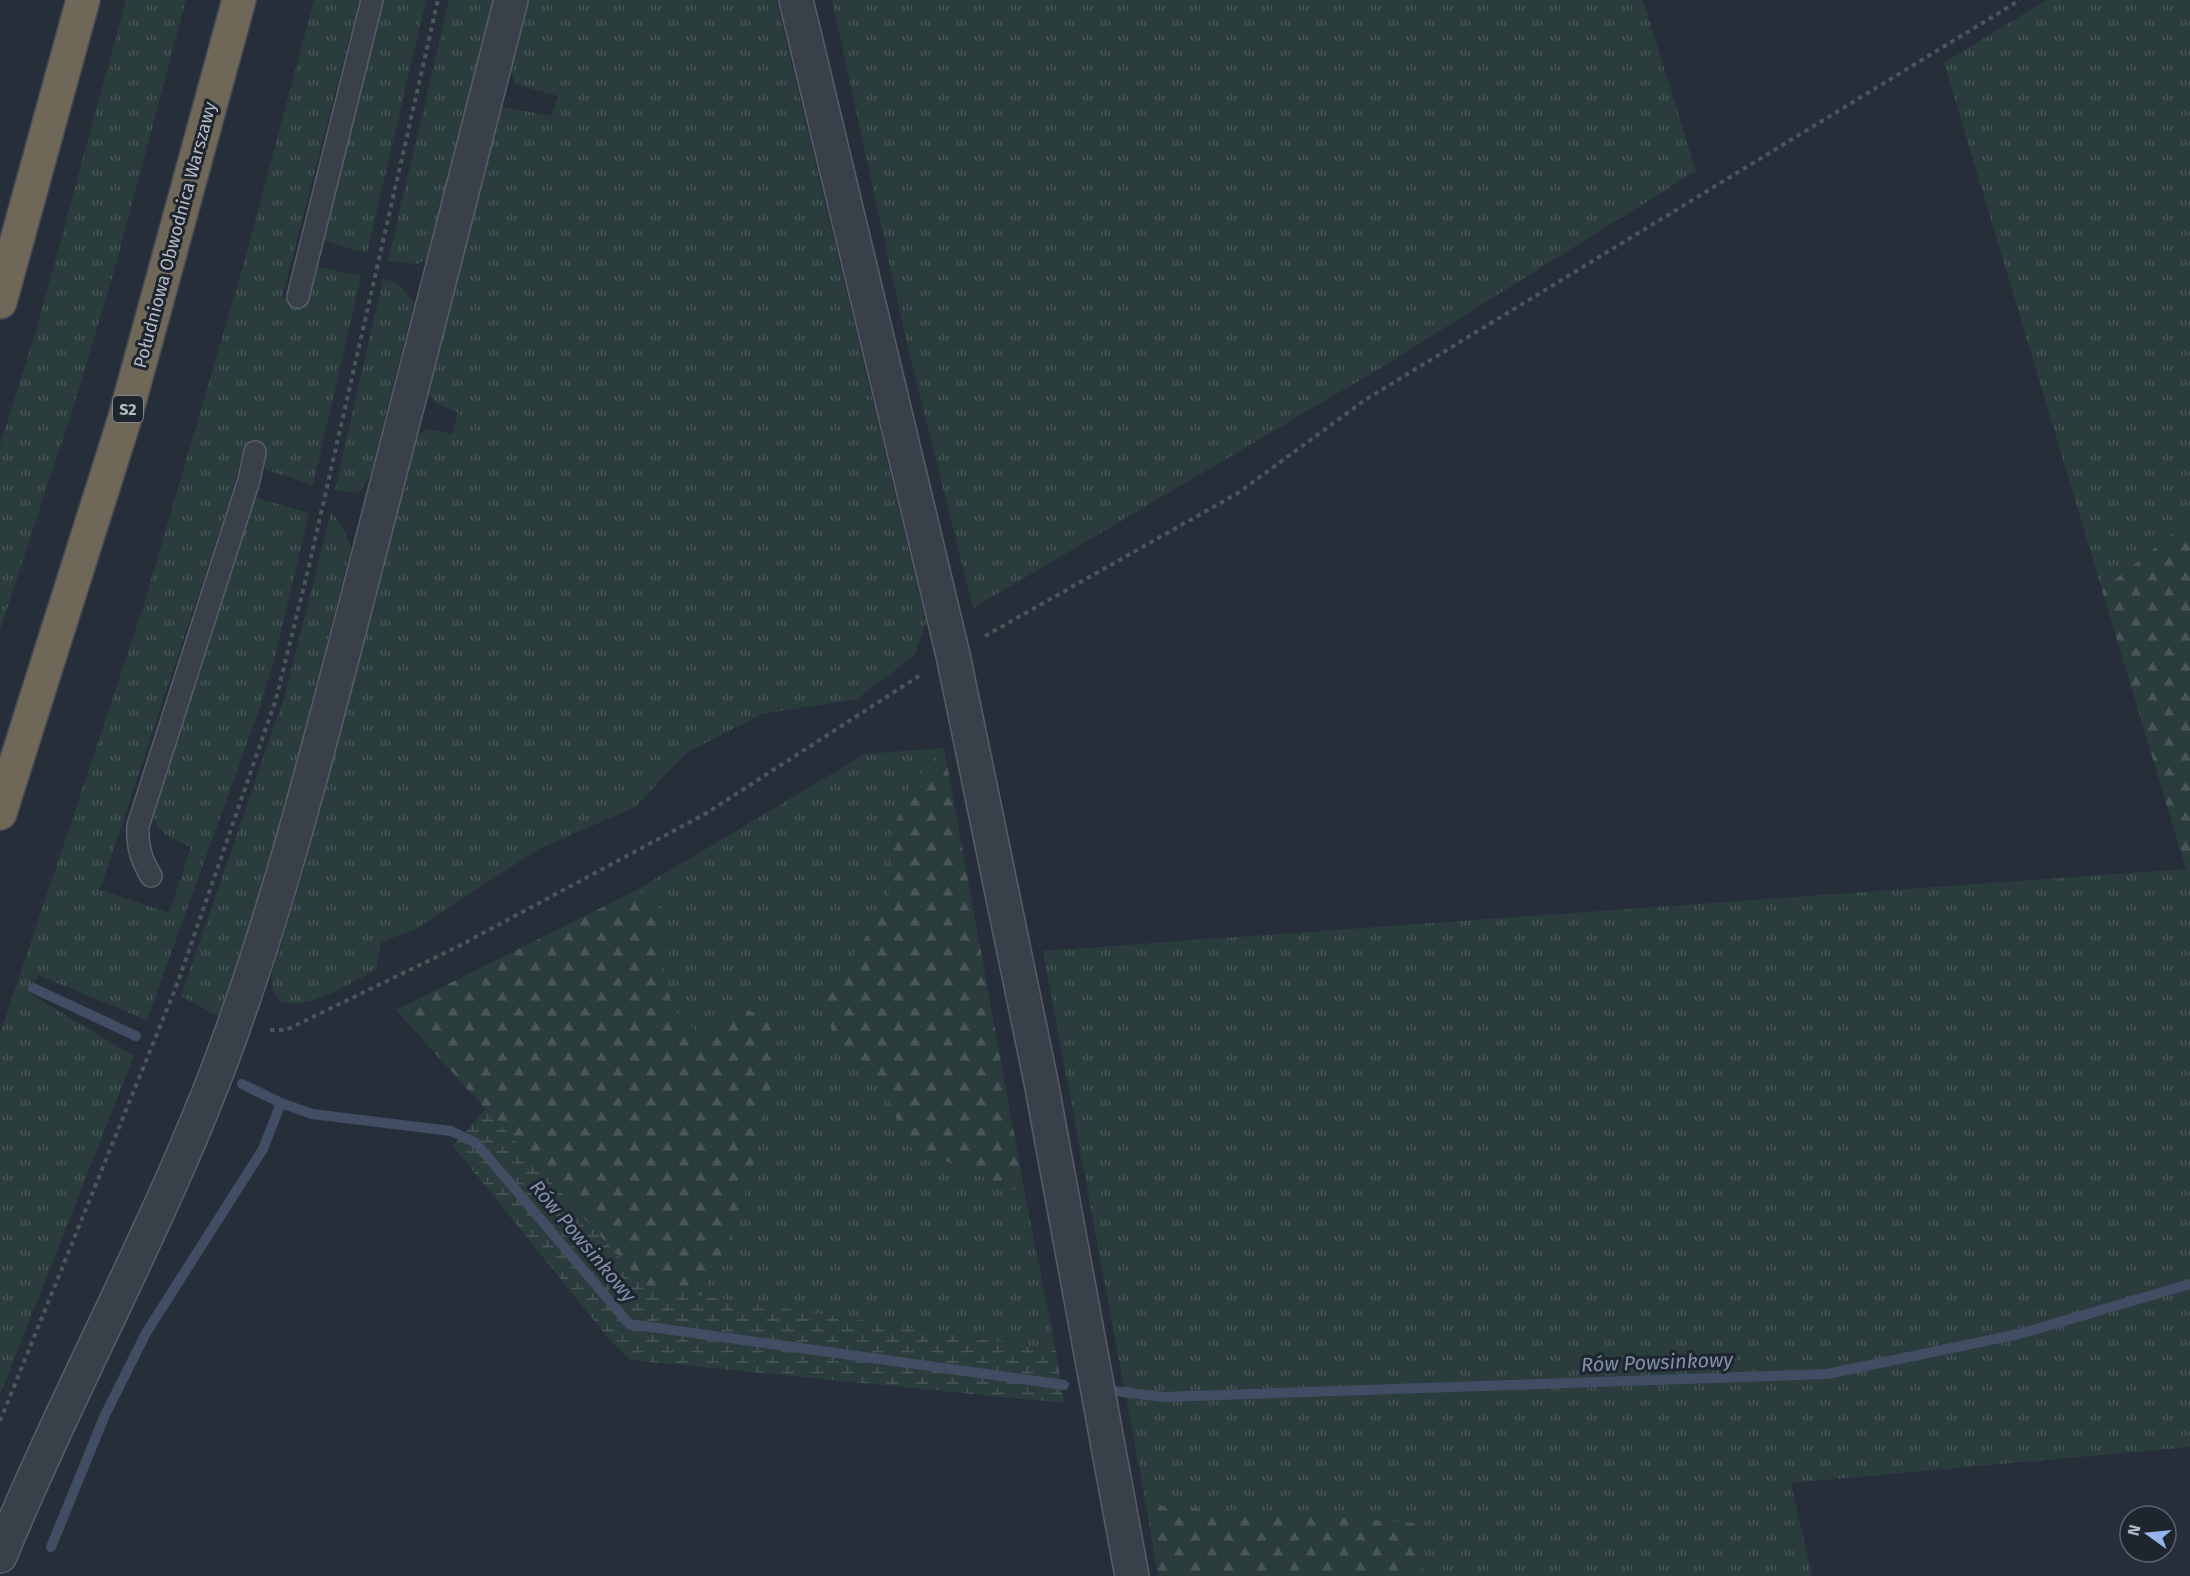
<svg xmlns="http://www.w3.org/2000/svg" width="2190" height="1576" viewBox="0 0 2190 1576" font-family="'Fira Sans',sans-serif">
	<style>
		.grass { fill: url(#grass-tufts) }
		.forest { fill: url(#forest-firs) }
		.wetland { fill: url(#wetland-marsh) }
		.lines { fill: none; stroke-linecap: round; stroke-linejoin: round }
		.stream { stroke: #404d63; stroke-width: 10 }
		.lane-casing { stroke: #585e68; stroke-width: 24 }
		.street-casing { stroke: #585e68; stroke-width: 36 }
		.highway-casing { stroke: #454b55; stroke-width: 36 }
		.path { stroke: #48575a; stroke-width: 4; stroke-dasharray: 4.5 4.5; stroke-linecap: butt }
		.lane { stroke: #3a404a; stroke-width: 21 }
		.street { stroke: #3a404a; stroke-width: 33 }
		.highway { stroke: #6f6758; stroke-width: 33 }
		.labels { text-anchor: middle; stroke-width: 6; stroke-linejoin: round; paint-order: stroke }
		.shield { fill: #1f252f; stroke: #888e99; stroke-width: 1.5 }
		.shield-label { font-size: 16px; font-weight: bold; fill: #b5bbc6 }
		.street-label { font-size: 18px; fill: #b5bbc6; stroke: #1f252f }
		.water-label { font-size: 20px; font-style: italic; fill: #8191aa; stroke: #1f252f }
	</style>
	<defs>
		<pattern id="grass-tufts" width="24" height="20" patternUnits="userSpaceOnUse" patternTransform="scale(1.5)"><rect width="24" height="20" fill="#2b3c3d"/><path d="M3 7l-1-3M5 7V3M7 7l1-3M15 17l-1-3M17 17v-4M19 17l1-3" fill="none" stroke="#485658"/></pattern>
		<pattern id="forest-firs" width="22" height="20" patternUnits="userSpaceOnUse" patternTransform="scale(1.5)"><rect width="22" height="20" fill="#2b3c3d"/><path d="M5 1l3.5 6h-7zM16 11l3.5 6h-7z" fill="#485658"/></pattern>
		<pattern id="wetland-marsh" width="20" height="14" patternUnits="userSpaceOnUse" patternTransform="scale(1.5)"><rect width="20" height="14" fill="#2b3c3d"/><path d="M1 5h8M5 5V1M11 12h8M15 12V8" fill="none" stroke="#485658"/></pattern>
	</defs>
	<rect width="100%" height="100%" fill="#262e3a"/>
	<path class="grass" d="M126 0H186L116 264 75 402 0 630V445L36 331Z
		M314 0H359L282 298 302 301 314 268 317 267 361 276 313 485 267 470 260 464 263 448 245 444 228 505 100 890 169 913 191 847C173 838 153 833 154 809L253 497 309 513 276 653 259 710 147 1020 38 975 30 994 134 1056 0 1395V1034L142 611 244 263Z
		M380 0H426L367 253 321 240Z
		M449 0H494L427 258 418 264 388 261Z
		M528 0H776L926 623 914 656 857 699 762 714 686 753 635 807 539 849 414 930 381 942 376 970C348 983 311 1011 280 1001L273 990 272 973 301 880 416 438 426 429 452 434 458 413 436 403 427 393 498 112 503 107 551 116 558 96 515 84 510 69Z
		M832 0H1643L1696 171 1372 373 973 608 905 335Z
		M2046 0H2190V520L2102 590 1944 63Z
		M383 279 397 283 414 302 370 475 361 490 350 493 335 490Z
		M331 512 341 524 351 547 272 858 218 1016 181 996 285 695Z
		M944 748 909 788 893 829 889 903 863 941 833 1036 883 1082 906 1145 1025 1194 1056 1351 701 1296 737 1224 775 1063 770 1019 733 1004 703 1037 672 1008 661 953 663 912 637 890 865 754Z
		M2186 869 2190 872V1447L1791 1483 1812 1576H1424L1416 1523 1146 1505 1043 951Z"/>
	<path class="forest" d="M2190 520V872L2186 869 2102 590Z
		M944 748 1025 1194 906 1145 883 1082 833 1037 826 996 889 903 893 829 909 788Z
		M637 890 663 911 661 953 672 1008 703 1037 733 1004 770 1019 775 1063 762 1130 737 1224 701 1296 646 1287 396 1010Z
		M1146 1505 1417 1523 1424 1576H1158Z"/>
	<path class="wetland" d="M486 1109 646 1287 1056 1351 1064 1403 631 1360 609 1339 453 1146Z"/>
	<g class="lines">
		<path class="stream" d="M33 988 136 1036
			M242 1084 281 1103 312 1114 451 1131 476 1143 629 1324 1064 1385
			M1114 1391 1164 1397 1827 1374 2019 1334 2190 1284
			M51 1547 105 1415 146 1333 263 1149 281 1103"/>
		<defs>
			<path id="lane" d="M298 297 372 0
				M151 876C141 859 137 846 138 826L249 480 255 452"/>
			<path id="street" d="M796 0 953 655 1041 1082 1132 1576
				M0 1556C74 1376 172 1204 236 1020 284 885 319 746 355 608 408 405 459 203 511 0"/>
			<path id="highway" d="M0 302 83 0
				M0 813 124 421 239 0"/>
		</defs>
		<use href="#lane" class="lane-casing"/>
		<use href="#street" class="street-casing"/>
		<use href="#highway" class="highway-casing"/>
		<path class="path" d="M985 636 1238 493 1365 400 2020 0
			M270 1030H286L459 946 705 814 922 674
			M0 1421 178 982 276 699 309 566 438 0"/>
		<use href="#lane" class="lane"/>
		<use href="#street" class="street"/>
		<use href="#highway" class="highway"/>
	</g>
	<g class="labels">
		<rect class="shield" x="113" y="396" width="30" height="26" rx="4.5"/>
		<g class="shield-label">
			<text x="128" y="415">S2</text>
		</g>
		<g class="street-label">
			<text transform="translate(175 235) rotate(-75)" y="6">Południowa Obwodnica Warszawy</text>
		</g>
		<g class="water-label">
			<text transform="translate(583 1241) rotate(50)" y="7">Rów Powsinkowy</text>
			<text transform="translate(1657 1362) rotate(-2)" y="7">Rów Powsinkowy</text>
		</g>
	</g>
	<g transform="translate(2148 1534) rotate(285)"><circle r="28" fill="#1f252f" stroke="#5b616b" stroke-width="1.5"/>
	<path d="M0-4.5L10 22L0 15L-10 22Z" fill="#96b4ea"/>
	<text y="-9" font-size="16" font-weight="bold" text-anchor="middle" fill="#b5bbc6">N</text>
	</g>
</svg>
